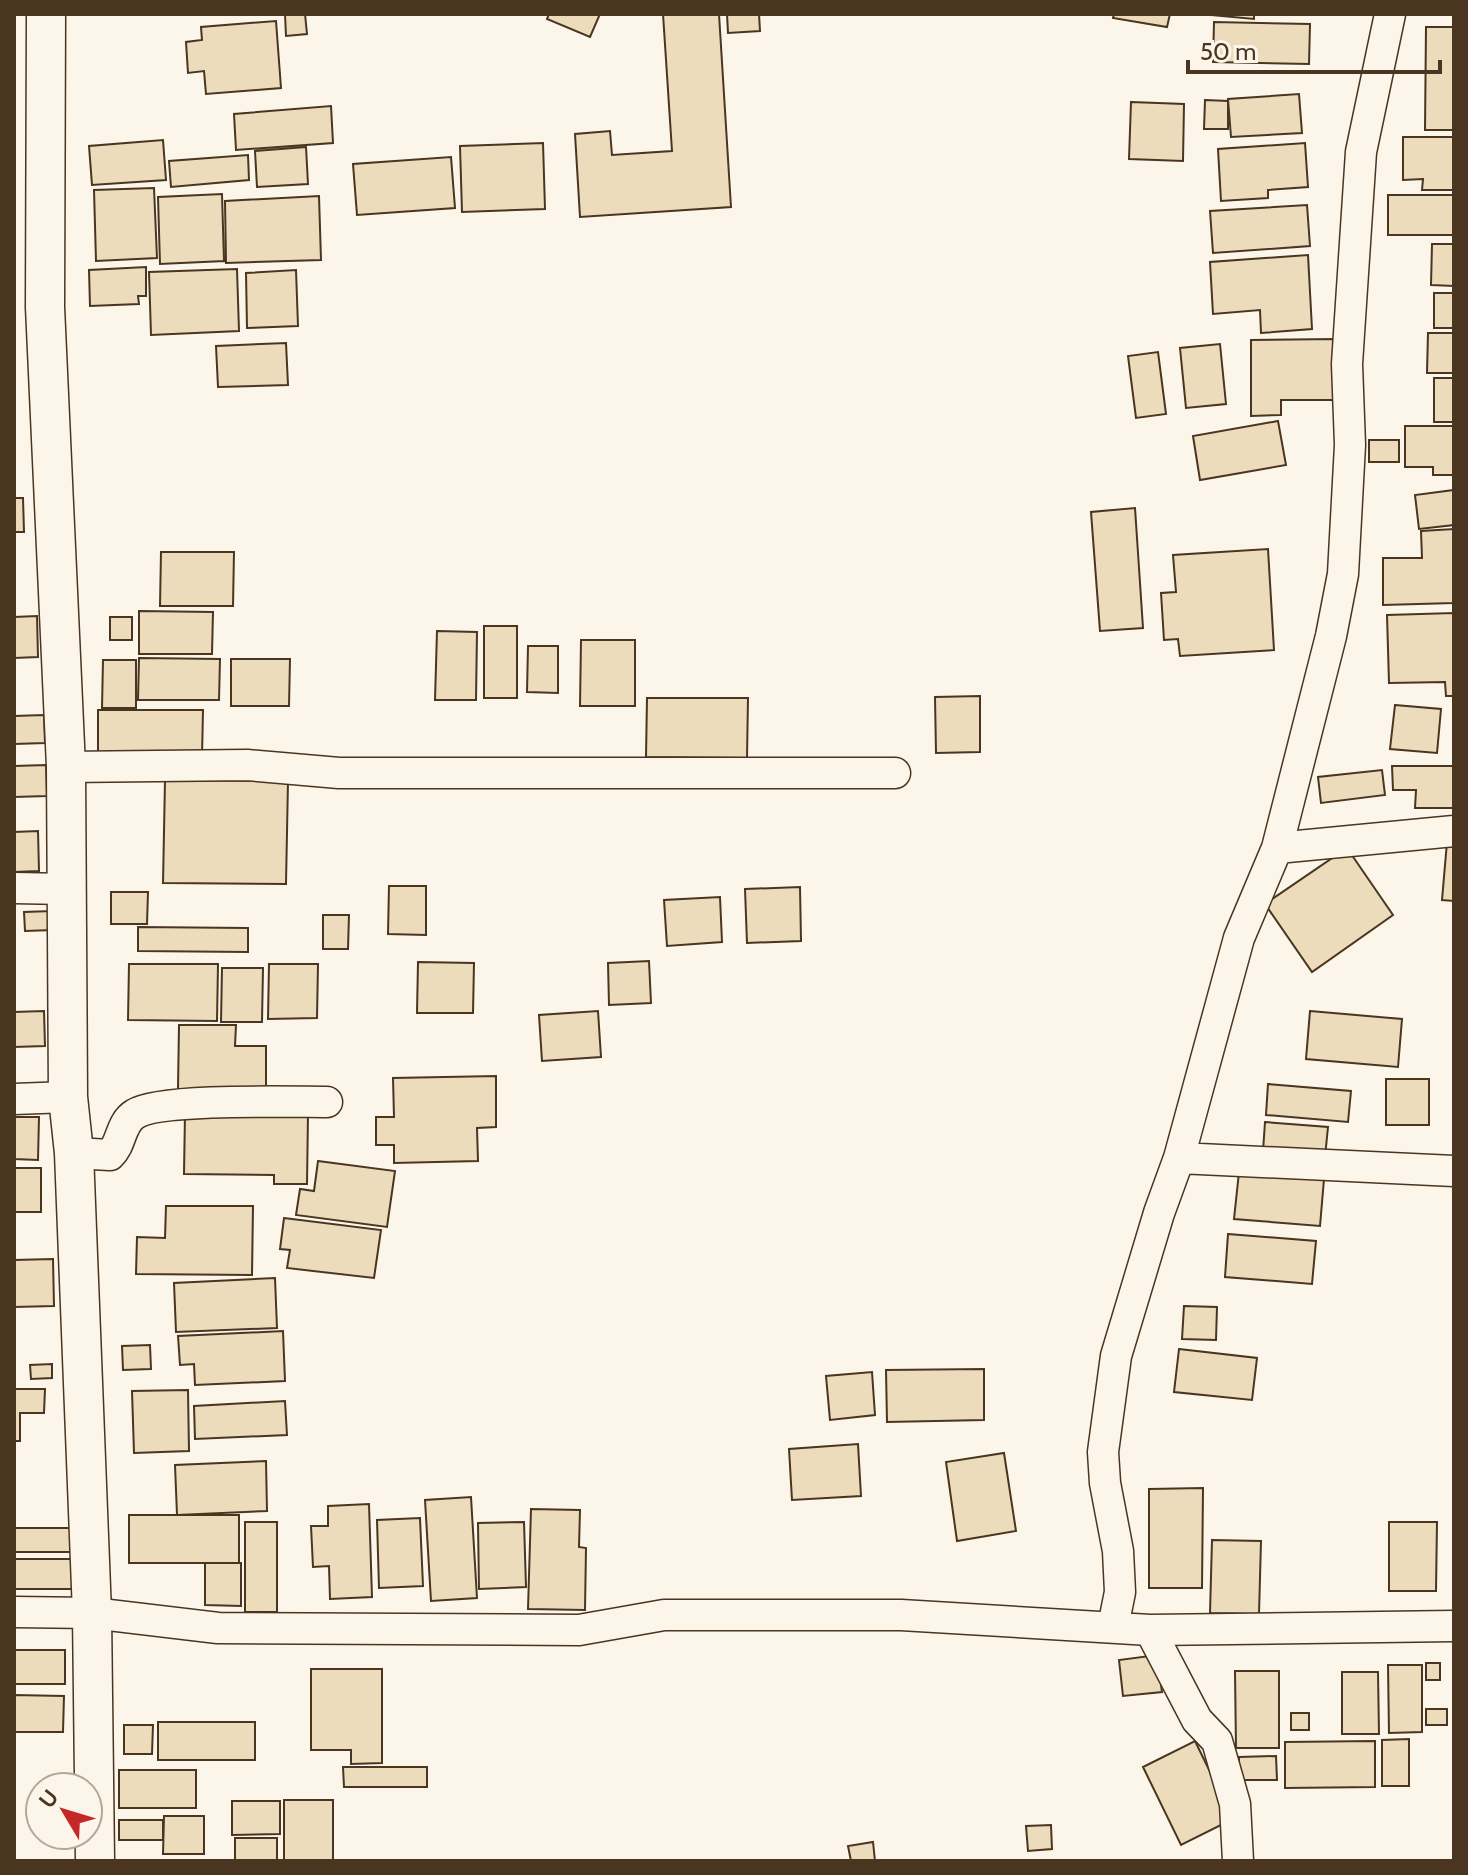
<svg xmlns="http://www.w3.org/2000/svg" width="1468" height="1875" viewBox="0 0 1468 1875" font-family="Cabin,sans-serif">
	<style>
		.building { fill: #ecdcbc; stroke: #4a3520; stroke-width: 2 }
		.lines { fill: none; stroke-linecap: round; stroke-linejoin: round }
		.minor-casing { stroke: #4a3520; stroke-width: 33 }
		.tertiary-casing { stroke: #4a3520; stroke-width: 41 }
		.minor { stroke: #fbf6e9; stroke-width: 30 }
		.tertiary { stroke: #fbf6e9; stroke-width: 38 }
	</style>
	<rect width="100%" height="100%" fill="#fbf6e9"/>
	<path class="building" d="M285 14H305L307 34 286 36Z
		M549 14H600L590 37 547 19Z
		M663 14H719L731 207 580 217 575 134 610 131 612 155 672 151Z
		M727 14H759L760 31 728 33Z
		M1114 14H1170L1167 27 1113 18Z
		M1200 14H1254V19Z
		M276 21 281 88 206 94 204 71 188 73 186 42 202 40 201 27Z
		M1214 22 1310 24 1309 64 1213 62Z
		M1426 27H1454V130H1425Z
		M1299 94 1302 133 1231 137 1228 99Z
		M1205 100 1228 101V129H1204Z
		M1131 102 1184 104 1183 161 1129 159Z
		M331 106 333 143 236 150 234 114Z
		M1403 137H1454V190H1422L1423 179 1403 180Z
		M163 140 166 180 92 185 89 146Z
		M543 143 545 209 462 212 460 146Z
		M1305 143 1308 187 1268 190V198L1221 201 1218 149Z
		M306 147 308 184 257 187 255 151Z
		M248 155 249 180 171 187 169 161Z
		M451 157 455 208 357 215 353 164Z
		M154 188 157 258 96 261 94 190Z
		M222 194 224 261 160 264 158 197Z
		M1388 195H1454V235H1388Z
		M319 196 321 260 226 263 225 201Z
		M1307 205 1310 246 1213 253 1210 211Z
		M1432 244H1454V286L1431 285Z
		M1308 255 1312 329 1261 333 1260 310 1213 314 1210 262Z
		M146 267V296H138L139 304 90 306 89 270Z
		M237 269 239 331 151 335 149 272Z
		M296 270 298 326 247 328 246 273Z
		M1434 293H1454V328H1434Z
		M1428 333H1454V373H1427Z
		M1336 339V400H1281V415L1251 416V340Z
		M286 343 288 385 218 387 216 346Z
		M1220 344 1226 404 1186 408 1180 348Z
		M1158 352 1166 414 1136 418 1128 356Z
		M1434 378H1454V422H1434Z
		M1278 421 1286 465 1200 480 1193 436Z
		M1405 426H1454V475H1433V467H1405Z
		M1369 440H1399V462H1369Z
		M1454 490V525L1419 529 1415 495Z
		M14 498H23L24 532H14Z
		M1135 508 1143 628 1100 631 1091 512Z
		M1454 529V603L1383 605V558H1422L1421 531Z
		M1268 549 1274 650 1180 656 1178 639 1164 640 1161 593 1176 592 1173 555Z
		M161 552H234L233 606H160Z
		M139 611 213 612 212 654H139Z
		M1454 613V696H1446L1445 682 1389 683 1387 615Z
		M37 616 38 657 14 658V617Z
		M110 617H132V640H110Z
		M484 626H517V698H484Z
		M437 631 477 632 476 700H435Z
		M581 640H635V706H580Z
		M528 646H558V693L527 692Z
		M139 658 220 659 219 700H138Z
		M231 659H290L289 706H231Z
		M103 660H136V708H102Z
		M980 696V752L936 753 935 697Z
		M647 698H748L747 758 646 757Z
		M1395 705 1441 709 1437 753 1390 749Z
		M98 710H203L202 757 98 756Z
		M44 715 45 743 14 744V716Z
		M46 765 47 796 14 797V766Z
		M1392 766H1454V808H1415L1416 790H1393Z
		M1382 770 1385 795 1321 803 1318 777Z
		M165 780 288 781 286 884 163 883Z
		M38 831 39 871 14 872V832Z
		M1447 842 1454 843V901L1442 900Z
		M1347 848 1393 915 1312 972 1265 904Z
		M389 886H426V935L388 934Z
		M800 887 801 941 747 943 745 889Z
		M111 892H148L147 924H111Z
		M720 897 722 942 667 946 664 900Z
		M52 911 53 930 25 931 24 912Z
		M323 915H349L348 949H323Z
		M138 927 248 928V952L138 951Z
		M649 961 651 1003 609 1005 608 963Z
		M418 962 474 963 473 1013H417Z
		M129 964H218L217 1021 128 1020Z
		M269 964H318L317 1018 268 1019Z
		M222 968H263L262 1022H221Z
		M44 1011 45 1046 14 1047V1012Z
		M598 1011 601 1057 542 1061 539 1015Z
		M1310 1011 1402 1019 1398 1067 1306 1059Z
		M179 1025H236L235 1046H266V1090L178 1089Z
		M496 1076V1127L477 1128 478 1161 394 1163V1145H376V1117H394L393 1078Z
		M1386 1079H1429V1125H1386Z
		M1268 1084 1351 1091 1348 1122 1266 1115Z
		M185 1113 308 1114 307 1184H274V1175L184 1174Z
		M14 1117H39L38 1160 14 1159Z
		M1265 1122 1328 1127 1325 1157 1263 1151Z
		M318 1161 395 1171 387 1227 296 1215 300 1189 314 1191Z
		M14 1168H41V1212H14Z
		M1239 1172 1324 1179 1320 1226 1234 1219Z
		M166 1206H253L252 1275 136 1274 137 1237 165 1238Z
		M284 1218 381 1230 374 1278 287 1268 290 1250 280 1249Z
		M1228 1234 1316 1241 1312 1284 1225 1277Z
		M53 1259 54 1306 14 1307V1260Z
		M275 1278 277 1328 176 1332 174 1283Z
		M1184 1306 1217 1307 1216 1340 1182 1339Z
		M283 1331 285 1381 195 1385 194 1364 180 1365 178 1336Z
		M150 1345 151 1369 123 1370 122 1346Z
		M1179 1349 1257 1358 1252 1400 1174 1392Z
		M52 1364V1378L31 1379 30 1365Z
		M984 1369V1420L887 1422 886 1370Z
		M872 1372 875 1415 830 1420 826 1376Z
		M14 1389H45L44 1413H20V1441H14Z
		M188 1390 189 1451 134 1453 132 1391Z
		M285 1401 287 1435 195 1439 194 1406Z
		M858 1444 861 1496 792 1500 789 1449Z
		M1004 1453 1016 1531 957 1541 946 1462Z
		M266 1461 267 1511 177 1515 175 1465Z
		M1203 1488 1202 1588H1149V1489Z
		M471 1497 477 1598 431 1601 425 1500Z
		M369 1504 372 1597 330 1599 329 1566 313 1567 311 1526H328V1506Z
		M531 1509 580 1510 579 1547 586 1548 585 1610 528 1609Z
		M129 1515H239V1563H129Z
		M420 1518 423 1586 379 1588 377 1520Z
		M245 1522H277V1612H245Z
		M524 1522 526 1587 479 1589 478 1523Z
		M1389 1522H1437L1436 1591H1389Z
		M14 1528H76V1552H14Z
		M1212 1540 1261 1541 1259 1614 1210 1613Z
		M14 1559H79V1589H14Z
		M205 1563H241V1606L205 1605Z
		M14 1650H65V1684H14Z
		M1157 1655 1162 1692 1123 1696 1119 1660Z
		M1426 1663H1440V1680H1426Z
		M1388 1665H1422V1732L1389 1733Z
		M311 1669H382V1763L351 1764V1750H311Z
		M1235 1671H1279V1748H1236Z
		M1342 1672H1378L1379 1734H1342Z
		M14 1695 64 1696 63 1732H14Z
		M1426 1709H1447V1725H1426Z
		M1291 1713H1309V1730H1291Z
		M158 1722H255V1760H158Z
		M124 1725H153L152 1754H124Z
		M1409 1739V1786H1382V1740Z
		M1195 1741 1233 1819 1181 1845 1143 1767Z
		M1375 1741V1787L1285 1788V1742Z
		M1276 1756 1277 1780H1239V1757Z
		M343 1767H427V1787H344Z
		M119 1770H196V1808H119Z
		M284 1800H333V1861H284Z
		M232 1801H280V1834L232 1835Z
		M164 1816H204V1854H163Z
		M119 1820H163V1840H119Z
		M1051 1825 1052 1849 1028 1851 1026 1826Z
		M235 1838H277V1861H235Z
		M873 1842 875 1861H851L848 1846Z"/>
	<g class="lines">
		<defs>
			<path id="minor" d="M66 767 247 765 339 773H895
				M1277 848 1454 831
				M14 888 67 889
				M14 1099 68 1097
				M74 1153 110 1155C122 1144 120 1123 135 1114 159 1098 292 1102 327 1102
				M1179 1158 1454 1171
				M14 1612 92 1613 218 1628 579 1630 664 1615H901L1150 1630 1454 1626
				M1113 1627 1120 1592 1118 1551 1105 1483 1103 1452 1116 1356 1159 1213 1179 1158 1239 938 1277 848 1331 636 1343 574 1350 445 1347 364 1361 152 1390 14
				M1150 1630 1197 1720 1217 1741 1235 1804 1238 1861"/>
			<path id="tertiary" d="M46 14 45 307 66 767 68 1097 74 1153 92 1613 95 1861"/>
		</defs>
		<use href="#minor" class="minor-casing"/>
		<use href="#tertiary" class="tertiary-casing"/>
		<use href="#minor" class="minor"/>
		<use href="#tertiary" class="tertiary"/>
	</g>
	<rect width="1468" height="1875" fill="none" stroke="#4a3520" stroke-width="32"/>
	<g transform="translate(64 1811) rotate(308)"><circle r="38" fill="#fbf6e9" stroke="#b4a999" stroke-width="2"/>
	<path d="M0-6L14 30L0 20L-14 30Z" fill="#c62828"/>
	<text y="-12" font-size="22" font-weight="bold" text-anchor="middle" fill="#4a3520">U</text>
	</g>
	<path d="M1188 60v12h252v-12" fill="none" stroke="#4a3520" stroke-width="4"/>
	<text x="1200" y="60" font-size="24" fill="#4a3520" stroke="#fbf6e9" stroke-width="6" paint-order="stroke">50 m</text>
</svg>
